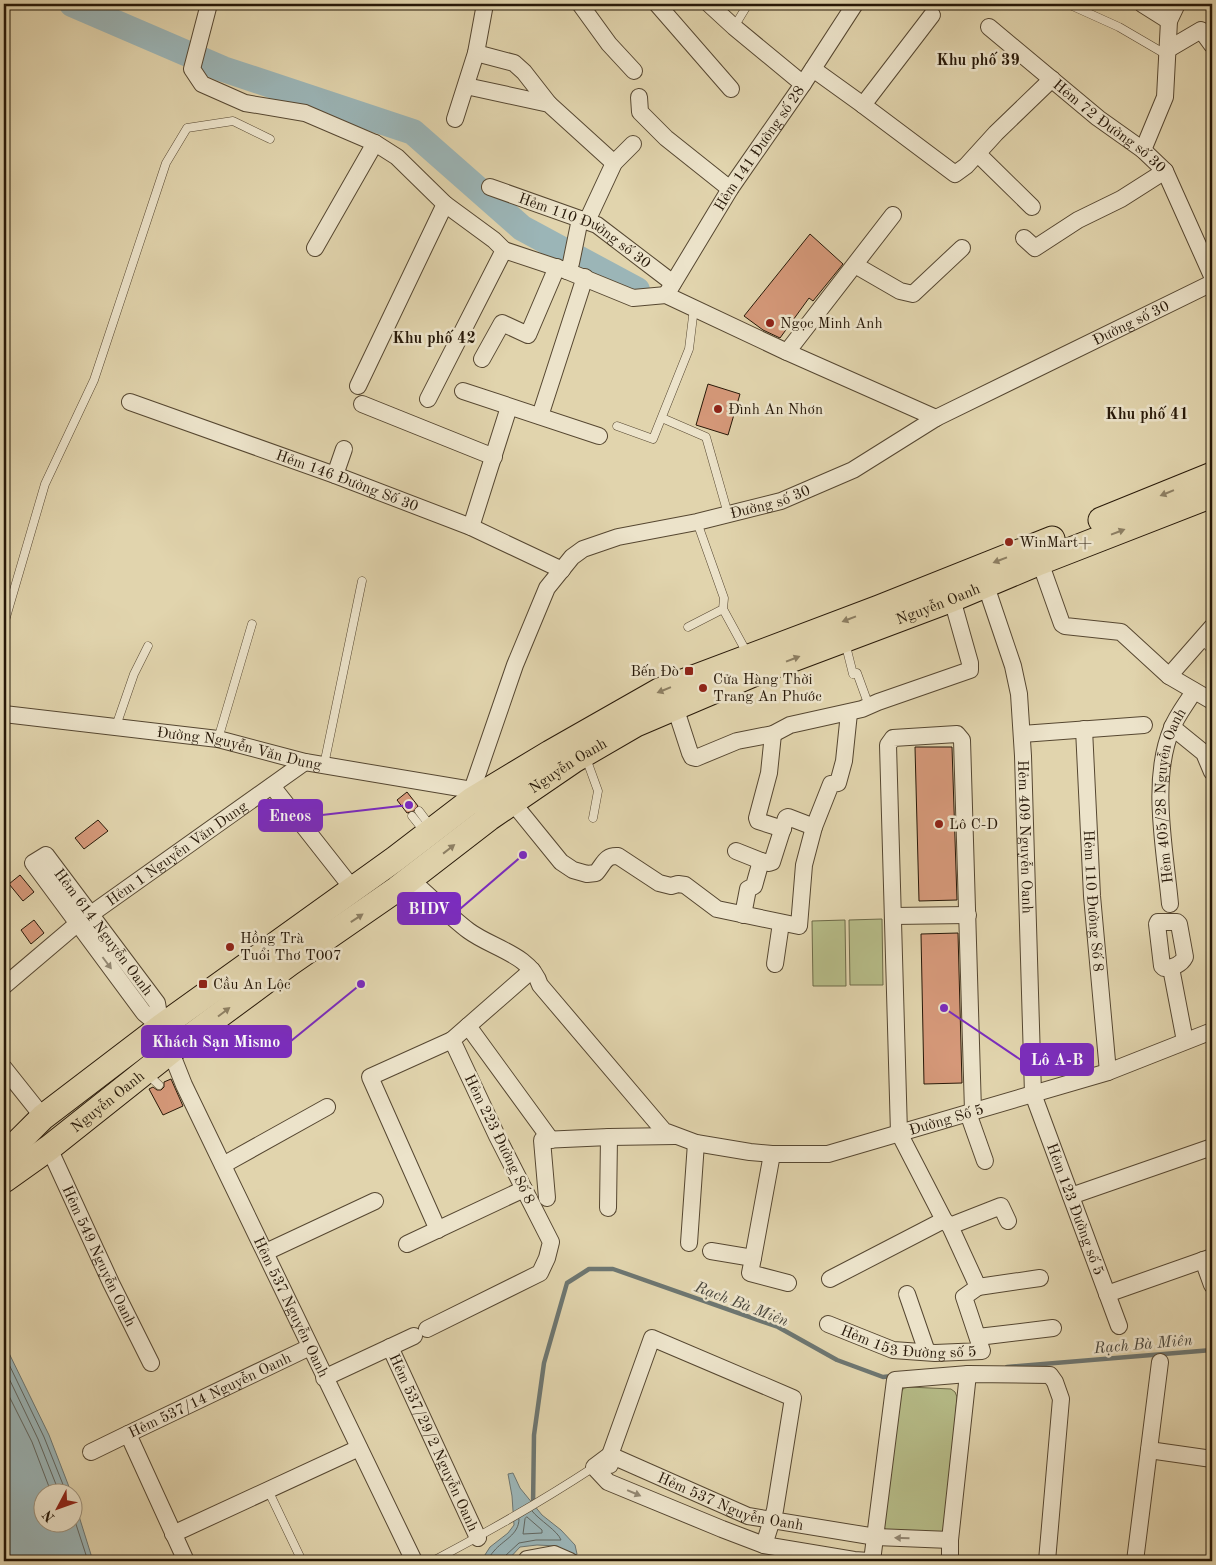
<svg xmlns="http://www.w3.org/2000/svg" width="1216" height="1565" viewBox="0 0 1216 1565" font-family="'Old Standard TT',serif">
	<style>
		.green { fill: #b6bc88; stroke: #6e6a48 }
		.water { fill: #9bb5b7; stroke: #6d7671 }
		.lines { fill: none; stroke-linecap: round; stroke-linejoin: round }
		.shore { stroke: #616660; stroke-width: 1 }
		.stream { stroke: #6d7671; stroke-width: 4.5 }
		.river { stroke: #9bb5b7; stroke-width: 26 }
		.building { fill: #d6997a; stroke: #271808 }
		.lane-casing { stroke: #564731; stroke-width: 9 }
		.street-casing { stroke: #564731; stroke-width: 18 }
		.primary-casing { stroke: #271808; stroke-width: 27 }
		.lane { stroke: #ece3ca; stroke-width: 8 }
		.street { stroke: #ece3ca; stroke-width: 16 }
		.primary { stroke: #e1d4ad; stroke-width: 25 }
		.oneway { fill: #8d7f63 }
		.oneway2 { fill: #938873 }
		.poi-dot { fill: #8f2418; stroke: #ece3ca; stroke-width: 2 }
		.labels { text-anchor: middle; stroke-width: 5; stroke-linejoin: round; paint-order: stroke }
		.street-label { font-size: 15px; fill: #271808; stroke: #ece3ca }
		.poi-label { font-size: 15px; fill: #271808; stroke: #ece3ca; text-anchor: start }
		.neighbourhood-label { font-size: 16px; font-weight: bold; fill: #271808; stroke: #ece3ca }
		.water-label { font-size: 16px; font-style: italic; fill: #4a473d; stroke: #ece3ca }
		.leader { fill: none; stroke: #7b2cbf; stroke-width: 2 }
		.callout-dot { fill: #7b2cbf; stroke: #ece3ca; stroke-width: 2 }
		.callout { fill: #7b2cbf; stroke: #7b2cbf; stroke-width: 2 }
		.callout-label { font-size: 16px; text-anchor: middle; font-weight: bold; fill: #fff }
	</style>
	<rect width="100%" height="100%" fill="#e1d4ad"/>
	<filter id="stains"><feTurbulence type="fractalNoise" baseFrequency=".004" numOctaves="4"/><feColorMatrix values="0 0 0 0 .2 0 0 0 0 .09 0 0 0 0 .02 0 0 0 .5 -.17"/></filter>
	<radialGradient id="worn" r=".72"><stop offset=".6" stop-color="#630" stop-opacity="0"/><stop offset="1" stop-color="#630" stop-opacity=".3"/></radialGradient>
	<path class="green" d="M882 919 883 985H850L849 920Z
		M845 920 846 986H813L812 921Z
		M909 1387 951 1389 955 1392 957 1397 947 1526 944 1531 939 1534 886 1530 883 1525 900 1393 904 1388Z"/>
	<path class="water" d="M4 1343 49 1435 71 1492H42V1522H72L73 1497 93 1561H4Z
		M513 1473 520 1488 542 1515 561 1530 575 1545 577 1554 575 1558 557 1546 537 1545 520 1547 507 1561H481L490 1547 508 1533 514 1525 512 1496 508 1474Z"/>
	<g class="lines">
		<path class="shore" d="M4 1354 44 1437 66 1492
			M4 1368 38 1439 59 1492
			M4 1386 32 1442 51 1492
			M72 1512 88 1561
			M527 1517 542 1530V1533L523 1534 525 1519Z
			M487 1561C489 1558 491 1554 494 1551 503 1540 519 1535 519 1519
			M503 1561 505 1556 519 1543 536 1540H561C558 1531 539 1520 532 1511"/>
		<path class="stream" d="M1007 1367 1212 1350
			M533 1506 534 1435 544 1363 567 1283 589 1269H613L778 1327 837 1360 883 1377 892 1376"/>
		<path class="river" d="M72 4 223 69 413 132 522 228 637 290"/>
	</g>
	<path class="building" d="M810 234 843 264 813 301 809 298 780 338 763 330 744 316Z
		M708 384 740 394 728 435 696 425Z
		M915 747H952L957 900 919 901Z
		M407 792 418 806 414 811 407 813 397 800Z
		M98 820 108 831 84 849 75 838Z
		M20 875 34 892 23 901 9 884Z
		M34 920 44 933 31 944 21 930Z
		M958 933 962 1083 924 1084 921 934Z
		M171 1079 183 1106 163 1115 149 1089 153 1087 157 1090H161L164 1087V1082Z"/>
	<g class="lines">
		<defs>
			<path id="lane" d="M1068 4 1119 27 1167 55
				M734 27 748 4
				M662 418 706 437 728 514
				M617 426 653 439 689 349 694 308
				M4 460 5 456
				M697 522 724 598 723 609
				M4 624 45 484 94 380 166 163 187 128 233 121 270 139
				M688 627 723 609 747 653
				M1201 638 1212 651
				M845 642 853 674 857 673 869 706
				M116 726 134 674 148 646
				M218 739 252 624
				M586 758 598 791 593 818
				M324 765 362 581
				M419 811 431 827
				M412 816 424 831
				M148 1075 159 1085
				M268 1490 302 1561
				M433 1561C488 1532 542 1501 594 1467"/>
			<g id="street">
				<path d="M209 4 192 69 202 84 245 103 305 113 375 143 397 157 445 204 494 240 504 250 567 271 633 298 666 295 787 352 936 418"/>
				<path d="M580 4 609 44 634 71"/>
				<path d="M657 4 731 89"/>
				<path d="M709 4 734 27 803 84"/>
				<path d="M1142 4 1169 21"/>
				<path id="s1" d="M989 27 1098 118 1143 150 1165 171 1212 276"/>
				<path d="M1167 50 1201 30 1212 45"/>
				<path d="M476 53 514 63 524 72 549 104"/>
				<path d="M813 69 863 105 932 15"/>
				<path d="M466 86 549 104 614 163"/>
				<path d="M639 97 640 112 666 138 730 189"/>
				<path d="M863 105 955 174 966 166 996 133 1052 79"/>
				<path d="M455 119 476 53 485 4"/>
				<path d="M1143 150 1165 97 1169 21 1177 4"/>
				<path d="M978 154 1032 207"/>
				<path id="s2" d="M490 187 597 225 673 283"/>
				<path d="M587 221 614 163 633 144"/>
				<path d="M1024 238 1035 248 1078 220 1121 199 1165 171"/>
				<path d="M315 248 375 143"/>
				<path d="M855 265 900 291 913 294 962 248"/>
				<path d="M567 271 571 263 580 219"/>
				<path id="s3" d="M666 295 730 189 803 84 855 4"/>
				<path d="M787 352 893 215"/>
				<path d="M482 359 502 323 528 335 557 267"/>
				<path d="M358 386 445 204"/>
				<path d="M463 391 599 436"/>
				<path d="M428 399 504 250"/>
				<path id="s4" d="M130 402 335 475 471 527 562 570"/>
				<path d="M362 404 494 457"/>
				<path d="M540 416 585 277"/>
				<path d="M335 475 344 449"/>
				<path d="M471 527 509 407"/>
				<path d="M1040 562 1062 624 1065 626 1121 632 1169 676 1212 701"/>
				<path id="s5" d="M986 586 1013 666 1019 694 1023 756 1033 1094 1119 1326"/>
				<path d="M1169 676 1212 627"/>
				<path d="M675 707 690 753 692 757 696 758 737 741 773 734 790 725 862 709 878 702 970 670V663L952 599"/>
				<path id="s6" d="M4 714 218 739 305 762 472 790"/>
				<path d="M1172 727 1204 753 1212 772"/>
				<path id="s7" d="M1084 729 1092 896 1108 1072"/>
				<path d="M773 734 769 773 757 818 758 821 783 829"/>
				<path d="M1022 734 1144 725"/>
				<path d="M272 786 353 889"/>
				<path d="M513 803 561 862 573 870 587 874 596 873C604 864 605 855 618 856L659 883 671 886 678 884 685 885 717 909 799 926 804 865 814 827 831 784 838 783 844 761 849 713"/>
				<path id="s8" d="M475 805 472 800V790L515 665 547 588 572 557 583 549 618 537 697 522 781 501 853 470 936 418 1212 283"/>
				<path d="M736 851 761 861"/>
				<path id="s9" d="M410 879C430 896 448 915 469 931 492 948 531 955 540 985L664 1131 696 1143 750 1152 772 1154H828L1108 1072 1212 1031"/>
				<path id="s10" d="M1170 904C1165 849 1150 780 1172 728 1177 715 1187 703 1194 691"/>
				<path d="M743 915 748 889 754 886 761 861 769 863 772 862 786 818 788 817 814 827"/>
				<path d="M893 916 968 915"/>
				<path d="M1158 922H1177L1179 924 1185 957C1181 965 1172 968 1164 968L1162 966 1157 924Z"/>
				<path d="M775 964 781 923"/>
				<path d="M1171 968 1185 1041"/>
				<path id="s11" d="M4 986 77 924 305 762"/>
				<path d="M468 1026 551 1140"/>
				<path id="s12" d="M161 1027 144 1013 33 863 46 855 157 1003 161 1027 184 1085 414 1561"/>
				<path d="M4 1068 43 1117"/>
				<path d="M968 1113 985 1161"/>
				<path id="s13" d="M49 1148 111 1283 151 1363"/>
				<path d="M223 1165 327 1107"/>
				<path d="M1071 1196 1212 1147"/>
				<path d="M547 1198 542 1140 609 1137 675 1136"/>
				<path d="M608 1208 609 1137"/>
				<path d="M950 1226 1001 1206 1008 1221"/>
				<path d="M438 1230 370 1077 452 1040"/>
				<path d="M689 1243 696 1143"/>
				<path d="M407 1244 524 1189"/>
				<path d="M711 1251 753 1258 750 1273 788 1283"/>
				<path d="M266 1252 375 1201"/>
				<path d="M753 1258 772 1154"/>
				<path d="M1203 1260 1212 1285"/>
				<path d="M830 1279 944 1220"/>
				<path d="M978 1287 1040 1278"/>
				<path d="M907 1294 927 1352"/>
				<path d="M1107 1294 1212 1257"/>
				<path id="s14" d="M828 1324 893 1350 935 1353 982 1351 964 1297 978 1287 950 1226 944 1220 899 1133 888 745 893 738 957 734 962 740 973 1111"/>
				<path d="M427 1329 540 1273 547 1258 551 1242 497 1136 452 1040 532 970"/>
				<path d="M978 1337 1053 1328"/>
				<path id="s15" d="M390 1347 478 1538"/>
				<path d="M324 1378 414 1336"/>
				<path d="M1149 1450 1212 1459"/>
				<path d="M91 1452 128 1434"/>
				<path d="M610 1465V1455L652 1338 793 1398 775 1510 764 1545"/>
				<path d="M173 1534 359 1448"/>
				<path id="s16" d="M186 1561 128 1434 310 1347"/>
				<path d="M526 1561 527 1559 554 1554 570 1561"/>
				<path id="s17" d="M869 1561 854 1560 764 1545 722 1529 608 1482 594 1467 610 1455 748 1516 876 1537 950 1540"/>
				<path d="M872 1561 895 1380 968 1374 1050 1375 1055 1382 1061 1399 1047 1561"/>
				<path d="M950 1561V1540L968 1374"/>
				<path d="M1135 1561 1160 1362"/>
			</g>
			<g id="primary">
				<path d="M1101 520 1212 475"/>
				<path d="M4 1156 43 1117 161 1027 395 859 472 800 550 753 659 691 879 608 1052 539"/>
				<path id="s18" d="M4 1180 49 1148 171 1051 290 963 397 889 489 818 574 760 636 724 758 672 952 599 1040 562 1212 495"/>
			</g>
		</defs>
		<use href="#lane" class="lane-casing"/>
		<use href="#street" class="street-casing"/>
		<use href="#primary" class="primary-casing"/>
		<use href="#lane" class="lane"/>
		<use href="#street" class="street"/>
		<use href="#primary" class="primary"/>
	</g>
	<defs><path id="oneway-solid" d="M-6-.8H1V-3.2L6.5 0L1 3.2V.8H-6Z" transform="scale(1.25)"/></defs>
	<g class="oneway">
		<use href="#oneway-solid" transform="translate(1167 493) rotate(158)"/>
		<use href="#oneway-solid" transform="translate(1118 532) rotate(-21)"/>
		<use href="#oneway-solid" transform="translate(1000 560) rotate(159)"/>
		<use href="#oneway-solid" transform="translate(849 619) rotate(159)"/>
		<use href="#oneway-solid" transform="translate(793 659) rotate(-21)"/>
		<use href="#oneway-solid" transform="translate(664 690) rotate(158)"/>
		<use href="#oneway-solid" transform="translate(449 849) rotate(-38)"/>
		<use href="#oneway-solid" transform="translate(357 918) rotate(-34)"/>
		<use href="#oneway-solid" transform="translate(224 1012) rotate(-37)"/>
	</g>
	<g class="oneway2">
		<use href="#oneway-solid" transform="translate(107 963) rotate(53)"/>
		<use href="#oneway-solid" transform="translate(634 1493) rotate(23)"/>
		<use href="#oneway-solid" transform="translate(902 1538) rotate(-178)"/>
	</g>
	<g class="poi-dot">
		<circle cx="770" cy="323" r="5"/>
		<circle cx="718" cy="409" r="5"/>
		<circle cx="1009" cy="542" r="5"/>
		<rect x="684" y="666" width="10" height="10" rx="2.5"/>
		<circle cx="703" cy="688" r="5"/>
		<circle cx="939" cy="824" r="5"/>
		<circle cx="230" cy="947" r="5"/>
		<rect x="198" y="979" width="10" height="10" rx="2.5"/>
	</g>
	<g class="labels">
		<g class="street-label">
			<text dy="5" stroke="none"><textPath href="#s1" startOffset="156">Hẻm 72 Đường số 30</textPath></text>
			<text dy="5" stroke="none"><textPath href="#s3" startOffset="174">Hẻm 141 Đường số 28</textPath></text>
			<text dy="5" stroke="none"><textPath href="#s2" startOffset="105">Hẻm 110 Đường số 30</textPath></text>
			<text dy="5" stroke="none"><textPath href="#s8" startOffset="882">Đường số 30</textPath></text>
			<text dy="5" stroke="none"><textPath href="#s4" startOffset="231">Hẻm 146 Đường Số 30</textPath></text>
			<text dy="5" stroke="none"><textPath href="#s8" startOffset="478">Đường số 30</textPath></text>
			<text dy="5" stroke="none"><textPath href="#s18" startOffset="1105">Nguyễn Oanh</textPath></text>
			<text dy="5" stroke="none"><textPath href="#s6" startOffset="238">Đường Nguyễn Văn Dung</textPath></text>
			<text dy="5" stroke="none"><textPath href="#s18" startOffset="700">Nguyễn Oanh</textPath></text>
			<text dy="5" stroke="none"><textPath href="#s10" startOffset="110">Hẻm 405/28 Nguyễn Oanh</textPath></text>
			<text dy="5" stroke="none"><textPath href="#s5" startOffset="256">Hẻm 409 Nguyễn Oanh</textPath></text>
			<text dy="5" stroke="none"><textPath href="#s11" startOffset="218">Hẻm 1 Nguyễn Văn Dung</textPath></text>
			<text dy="5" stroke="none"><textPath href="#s7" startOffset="172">Hẻm 110 Đường Số 8</textPath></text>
			<text dy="5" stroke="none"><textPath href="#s12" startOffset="320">Hẻm 614 Nguyễn Oanh</textPath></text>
			<text dy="5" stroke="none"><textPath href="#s18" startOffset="130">Nguyễn Oanh</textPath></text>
			<text dy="5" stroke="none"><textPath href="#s9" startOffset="652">Đường Số 5</textPath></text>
			<text transform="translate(500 1139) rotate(64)" y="5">Hẻm 223 Đường Số 8</text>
			<text dy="5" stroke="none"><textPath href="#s5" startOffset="636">Hẻm 123 Đường số 5</textPath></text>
			<text dy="5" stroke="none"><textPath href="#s13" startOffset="119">Hẻm 549 Nguyễn Oanh</textPath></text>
			<text dy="5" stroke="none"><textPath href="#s12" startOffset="742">Hẻm 537 Nguyễn Oanh</textPath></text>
			<text dy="5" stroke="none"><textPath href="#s14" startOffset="84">Hẻm 153 Đường số 5</textPath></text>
			<text dy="5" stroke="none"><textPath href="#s16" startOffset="230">Hẻm 537/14 Nguyễn Oanh</textPath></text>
			<text dy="5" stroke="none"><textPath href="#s15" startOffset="105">Hẻm 537/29/2 Nguyễn Oanh</textPath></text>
			<text dy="5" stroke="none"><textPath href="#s17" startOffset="445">Hẻm 537 Nguyễn Oanh</textPath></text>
		</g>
		<g class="poi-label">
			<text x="780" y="328">Ngọc Minh Anh</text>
			<text x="728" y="414">Đình An Nhơn</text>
			<text x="1019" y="547">WinMart+</text>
			<text x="679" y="676" text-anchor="end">Bến Đò</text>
			<text x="713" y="684">Cửa Hàng Thời<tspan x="713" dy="17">Trang An Phước</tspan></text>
			<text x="949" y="829">Lô C-D</text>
			<text x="240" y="943">Hồng Trà<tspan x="240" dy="17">Tuổi Thơ T007</tspan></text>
			<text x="213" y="989">Cầu An Lộc</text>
		</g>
		<g class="neighbourhood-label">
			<text x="978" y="65">Khu phố 39</text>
			<text x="434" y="343">Khu phố 42</text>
			<text x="1147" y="419">Khu phố 41</text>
		</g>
		<g class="water-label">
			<text transform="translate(742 1303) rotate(21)" y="6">Rạch Bà Miên</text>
			<text transform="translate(1143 1343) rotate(-5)" y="6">Rạch Bà Miên</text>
		</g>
	</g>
	<path class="leader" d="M409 805L322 815M523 855L460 909M361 984L291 1041M944 1008L1021 1060"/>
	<g class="callout-dot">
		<circle cx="409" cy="805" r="5"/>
		<circle cx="523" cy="855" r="5"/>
		<circle cx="361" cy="984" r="5"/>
		<circle cx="944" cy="1008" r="5"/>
	</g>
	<g class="callout">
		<rect x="259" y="800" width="63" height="31" rx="5"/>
		<rect x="398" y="893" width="62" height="31" rx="5"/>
		<rect x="142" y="1026" width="149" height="31" rx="5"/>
		<rect x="1021" y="1044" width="72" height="31" rx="5"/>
	</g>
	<g class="callout-label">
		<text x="290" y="821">Eneos</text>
		<text x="429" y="914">BIDV</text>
		<text x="216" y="1047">Khách Sạn Mismo</text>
		<text x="1057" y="1065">Lô A-B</text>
	</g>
	<rect width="1216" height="1565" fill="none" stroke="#e1d4ad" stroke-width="20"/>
	<rect x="5" y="5" width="1206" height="1555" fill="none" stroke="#271808" stroke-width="2.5"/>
	<rect x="10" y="10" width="1196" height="1545" fill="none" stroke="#271808"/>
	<g transform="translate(58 1508) rotate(229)"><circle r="24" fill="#ece3ca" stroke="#9d927c"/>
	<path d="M0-4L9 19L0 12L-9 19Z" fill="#8f2418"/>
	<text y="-8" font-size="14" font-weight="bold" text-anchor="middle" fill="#271808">N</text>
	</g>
	<rect width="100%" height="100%" filter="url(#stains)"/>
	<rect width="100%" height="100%" fill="url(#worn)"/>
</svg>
